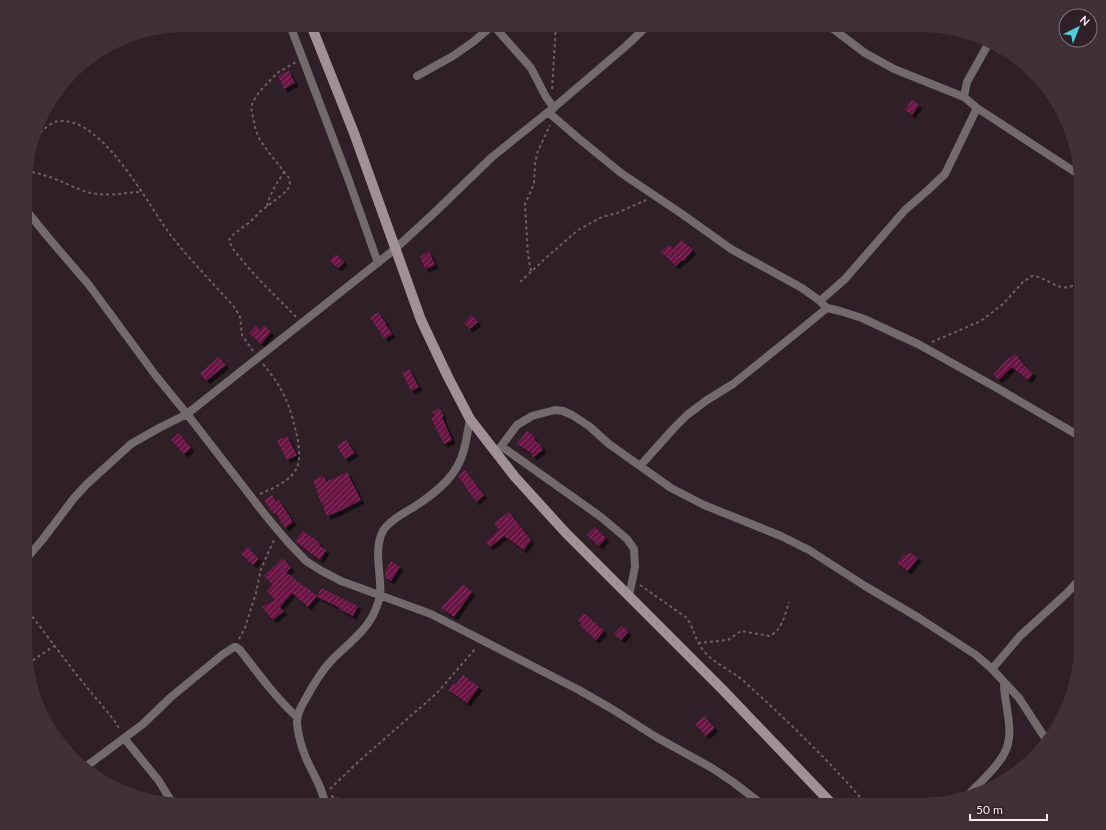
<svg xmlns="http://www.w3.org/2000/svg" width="1106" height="830" viewBox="0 0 1106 830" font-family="Lato,sans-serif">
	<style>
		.building { fill: url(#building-hatch); filter: url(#shadow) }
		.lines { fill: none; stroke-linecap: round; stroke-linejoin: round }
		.path { stroke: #6d5f65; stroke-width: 2; stroke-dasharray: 3 3; stroke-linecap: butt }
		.street { stroke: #736a6d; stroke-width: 8 }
		.secondary { stroke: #9f9197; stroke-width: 10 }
	</style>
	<defs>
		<pattern id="building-hatch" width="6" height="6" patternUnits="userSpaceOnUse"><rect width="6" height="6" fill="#691945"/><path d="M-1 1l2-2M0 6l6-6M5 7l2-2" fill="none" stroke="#7f3b60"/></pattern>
		<filter id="shadow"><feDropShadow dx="3.5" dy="3.5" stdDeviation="0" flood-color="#0009"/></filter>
	</defs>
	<rect width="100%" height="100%" fill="#2f2027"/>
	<path class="building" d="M289 71 295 83 284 89 278 76Z
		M912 100 919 105 912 115 905 110Z
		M681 240 693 250 683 261 682 260 676 266 661 252 669 244 673 249Z
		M429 251 435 265 425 269 420 257Z
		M336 254 344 262 338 268 330 261Z
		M378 312 386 323H385L392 334 385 339 370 318Z
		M472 315 478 322 470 329 464 323Z
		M264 325 271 332 261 344 249 333 256 326 260 330Z
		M1015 354 1025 366 1033 374 1028 380 1012 367 999 380 993 375 1007 360Z
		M219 357 226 365 206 381 200 373Z
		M409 369 419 387 411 391 402 373Z
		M439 408 444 416 442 417 452 440 444 444 431 418 435 416 432 412Z
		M527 431 535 437 534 439 542 447 541 448 543 450 533 457 531 453 517 444Z
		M179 433 191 448 184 454 171 440Z
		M287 436 297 455 287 460 277 441Z
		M346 440 355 453 345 459 337 446Z
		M465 470 484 495 476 502 458 476Z
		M347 472 361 500 338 512 327 516 323 506 326 503 322 505 313 480 324 476 326 482Z
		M272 495 276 501 279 500 293 522 285 528 276 513 274 514 264 500Z
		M509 512 531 540 524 550 504 536 490 547 486 542 499 530 494 523Z
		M595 527 606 538 599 546 587 535Z
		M303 531 320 543 319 545 326 550 320 560 313 555 295 541Z
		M247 547 259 559 253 565 241 554Z
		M909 552 918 558 908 571 897 563 905 554 907 555Z
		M283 558 291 568 286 572 304 587 305 586 317 596 308 607 292 593 280 607 284 611 273 620 262 607 275 600 267 591 273 585 264 576Z
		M391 561 400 567 391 581 385 577V571Z
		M463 584 472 592 454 617 441 608Z
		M321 588 358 606 353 616 339 609 340 608 317 597Z
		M584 613 604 631 596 640 580 626 582 624 578 620Z
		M622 626 628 632 621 640 614 634Z
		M463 675 479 687 467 703 448 690 453 683 455 685Z
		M704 716 715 728 706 736 695 724Z"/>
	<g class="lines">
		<path class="path" d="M552 89 556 25
			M36 137C42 131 51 121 60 121 104 118 149 207 172 237 192 262 214 284 235 308L240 317 242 335 253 351
			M26 171C38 173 49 176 60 181 72 186 84 193 98 194 113 196 127 192 142 192
			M267 206C270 193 277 183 284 172
			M531 271 528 255 525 204 534 184 535 163 538 151 550 125
			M520 282 547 257 578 230 602 217 617 213 646 200
			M296 317C278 298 259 281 243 261 237 254 231 248 229 240L235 233 250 222 261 211 283 194 288 189 290 184 289 178 267 150 260 140 256 131 251 108 253 102 259 92 277 73 296 62
			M932 342 981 321 1003 304 1023 282 1032 276C1045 276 1056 290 1069 287 1073 286 1077 284 1081 282
			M260 494C273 488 287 483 295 471 301 462 299 451 298 441 291 408 285 390 263 364
			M640 585 687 618C694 629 695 641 704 651 715 665 734 671 747 684 789 722 830 762 867 805
			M25 607 76 674 114 720 120 730
			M239 639 245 628 250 612 256 593 261 569 274 540
			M698 643 728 640 741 631 769 636C782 631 785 614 789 602
			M27 662 32 661 54 646
			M330 789 358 762 437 693 476 648
			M331 796 355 805"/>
		<path class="street" d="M290 25 348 178 378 263
			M493 25 531 68 546 97 554 108
			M828 25 865 53 894 69 964 97 977 108 1078 174
			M417 76 453 56 473 42 493 25
			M964 97 967 82 986 48 991 43
			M548 112 577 137 621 173 682 214 731 249 802 288 820 301 827 308 840 311 862 318 918 344 997 388 1081 437
			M26 210 47 236 89 285 156 376 187 414 266 516 287 541 306 561 320 570 341 581 431 614 579 690 612 709 656 737 712 768 733 782 763 805
			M820 301 845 279 905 210 927 191 945 174 977 108
			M501 446 601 517 627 539 634 549 635 567 629 596
			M496 453 517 425 532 416 555 410 563 411 572 415 589 426 609 444 671 488 704 505 781 536 809 550 865 586 919 618 976 655 992 669 1019 698 1047 741
			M640 466 674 428 687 415 707 400 733 384 794 335 827 308
			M26 559 43 539 74 498 87 484 131 444 159 428 187 414 395 249 434 213 492 157 558 104 626 46 648 25
			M992 669 1020 636 1067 593 1081 578
			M124 738 159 781 173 804
			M84 768 143 724 171 697 222 655 234 647H236L240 650C258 673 275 697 297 717
			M969 794C980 782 996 769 1004 754 1009 745 1010 734 1009 724 1008 710 1004 697 1004 683
			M325 805C323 787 312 773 306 758 301 746 298 735 297 723 297 714 301 707 305 700 312 687 319 674 330 662 345 646 366 632 375 611 377 606 379 601 380 596 381 592 380 586 380 581 379 566 375 545 383 531 388 522 405 512 414 507 431 496 450 482 459 463 466 450 467 433 470 419"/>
		<path class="secondary" d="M311 25 354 133 421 320 448 377 470 419 515 477 565 532 723 690 833 805"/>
	</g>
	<path d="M0 0H1106V830H0ZM185 32H921A153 153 0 0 1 1074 185V645A153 153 0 0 1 921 798H185A153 153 0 0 1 32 645V185A153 153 0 0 1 185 32Z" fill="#3f3137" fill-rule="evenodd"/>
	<g transform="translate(1078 28) rotate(43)"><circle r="19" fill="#2f2027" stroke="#807379"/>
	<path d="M0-3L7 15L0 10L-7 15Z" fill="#53cbda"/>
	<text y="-6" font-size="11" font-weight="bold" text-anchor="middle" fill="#faeff3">N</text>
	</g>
	<path d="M970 814v6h77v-6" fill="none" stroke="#faeff3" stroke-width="2"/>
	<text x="976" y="814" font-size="12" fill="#faeff3" stroke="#2f2027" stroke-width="3" paint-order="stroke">50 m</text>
</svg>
